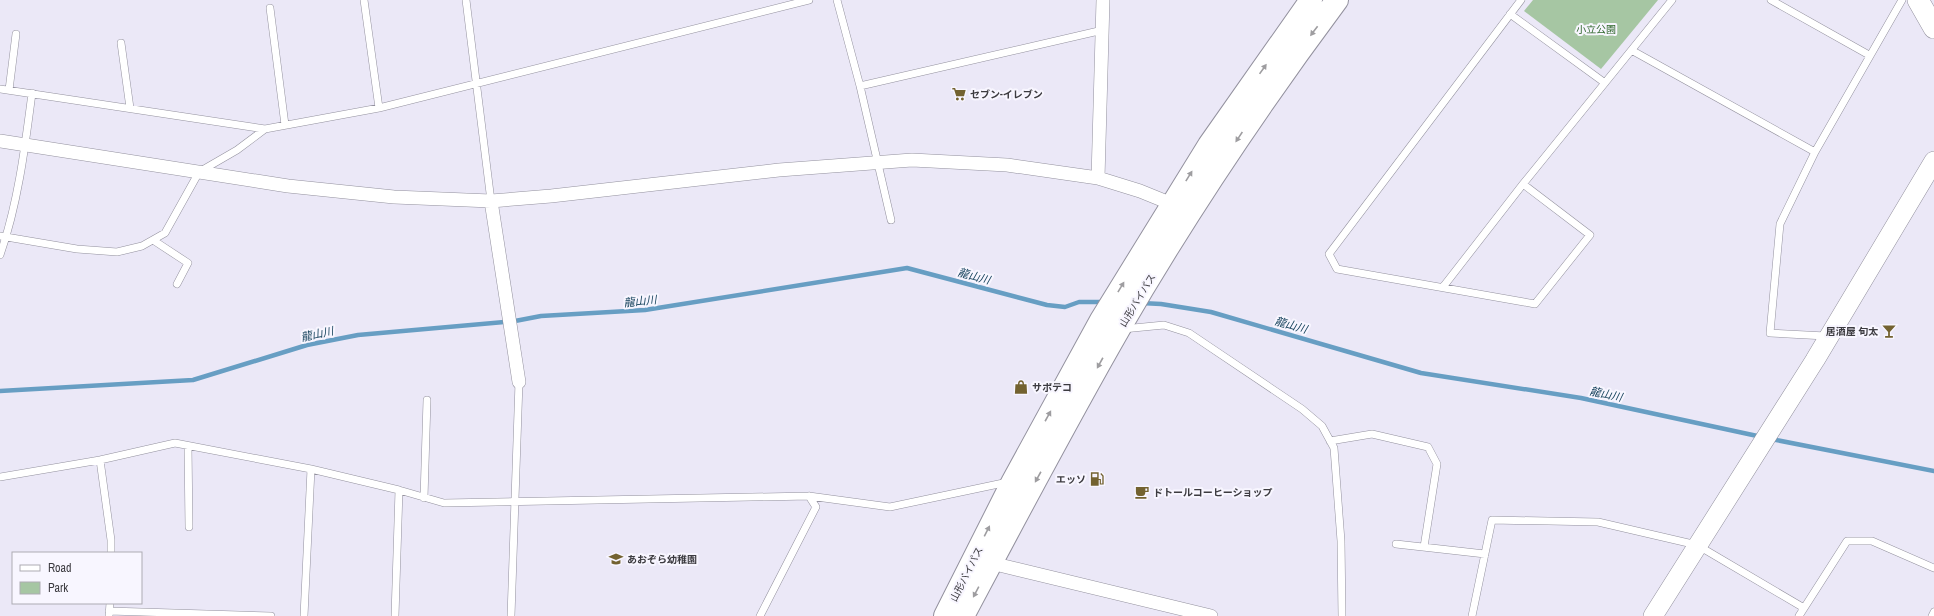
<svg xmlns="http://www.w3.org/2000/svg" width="1934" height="616" viewBox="0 0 1934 616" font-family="'Archivo Narrow','Noto Sans JP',sans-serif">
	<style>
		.green { fill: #a6c6a3 }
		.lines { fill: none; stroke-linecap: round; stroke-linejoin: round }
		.stream { stroke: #679ec3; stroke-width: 4.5 }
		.lane-casing { stroke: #93919e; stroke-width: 8 }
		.street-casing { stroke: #93919e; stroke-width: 14 }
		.secondary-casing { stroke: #93919e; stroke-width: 20 }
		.primary-casing { stroke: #93919e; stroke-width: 22 }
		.highway-casing { stroke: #93919e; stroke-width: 24 }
		.lane { stroke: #fff; stroke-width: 7 }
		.street { stroke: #fff; stroke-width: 13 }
		.secondary { stroke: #fff; stroke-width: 19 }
		.primary { stroke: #fff; stroke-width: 21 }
		.highway { stroke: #fff; stroke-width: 22 }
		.oneway { fill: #9e9da0 }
		.labels { text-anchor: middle; stroke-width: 4; stroke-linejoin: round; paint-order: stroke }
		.park-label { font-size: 10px; fill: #2b6428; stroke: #f8f6ff }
		.poi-label { font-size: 10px; font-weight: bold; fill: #3c3b40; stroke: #f8f6ff; text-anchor: start }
		.street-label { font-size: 10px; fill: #3c3b40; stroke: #f8f6ff }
		.water-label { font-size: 11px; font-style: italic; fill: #16425c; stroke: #f8f6ff }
	</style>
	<rect width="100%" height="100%" fill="#ebe8f7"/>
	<path class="green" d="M1533 0H1658L1601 69 1524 11Z"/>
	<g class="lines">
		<path class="stream" d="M1141 303 1161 304 1211 312 1421 373 1581 398 1762 437
			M0 391 193 380 307 345 358 335 515 321 541 316 645 310 907 268 1047 305 1065 307 1079 302H1105
			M1771 439 1934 471"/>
		<defs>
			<path id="lane" d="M364 0 379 108
				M466 0 491 201
				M837 0 860 86 891 220
				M1521 0 1329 254 1337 269 1535 304 1590 235 1523 184
				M1771 0 1869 55
				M270 8 285 125
				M1510 14 1605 83
				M121 43 130 108
				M1633 51 1815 152
				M860 86 1103 30
				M0 89 265 129
				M9 90 16 34
				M0 236 77 249 117 252 142 246 165 233 199 172 237 150 265 129 379 108 809 0
				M153 240 188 263 177 284
				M0 255C18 204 25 147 32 93
				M1443 287 1523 184 1672 0
				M1123 329 1164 325 1189 333 1302 409 1322 426 1334 448 1341 541 1342 616
				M1826 336 1770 333 1780 224 1815 152 1902 0
				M1330 441 1372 434 1428 447 1437 464 1424 547
				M188 446 189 527
				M100 460 111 540V553
				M0 477 100 460 175 443 311 469 399 490 444 503 809 496 890 507 1008 482
				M424 498 427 400
				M1396 544 1485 554
				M109 611 271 616
				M109 616 110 603
				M304 616 311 469
				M395 616 399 490
				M511 616 519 382
				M760 616 816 507 809 496
				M1472 616 1492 520 1598 522 1697 545 1804 608
				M1799 616 1847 541H1872L1934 568
				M1932 616 1934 612"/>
			<path id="street" d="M0 141 288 186 394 197 491 201 551 196 779 170 912 160 1007 165 1098 178 1140 191 1172 204
				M1098 178 1103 0
				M491 201 519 382
				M991 563 1211 616"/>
			<path id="secondary" d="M1653 616 1815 360 1934 161"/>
			<path id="primary" d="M1918 0 1934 28"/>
			<path id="highway" d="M945 616 1013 481 1101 320 1209 145 1311 0
				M963 616C1014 520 1065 423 1119 329 1185 215 1258 106 1337 0"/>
		</defs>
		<use href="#lane" class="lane-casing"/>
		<use href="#street" class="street-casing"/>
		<use href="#secondary" class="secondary-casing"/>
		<use href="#primary" class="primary-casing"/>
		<use href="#highway" class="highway-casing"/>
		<use href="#lane" class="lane"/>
		<use href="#street" class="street"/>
		<use href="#secondary" class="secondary"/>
		<use href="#primary" class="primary"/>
		<use href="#highway" class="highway"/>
	</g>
	<defs><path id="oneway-solid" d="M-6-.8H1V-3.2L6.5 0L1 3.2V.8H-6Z"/></defs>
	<g class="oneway">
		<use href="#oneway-solid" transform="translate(1314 31) rotate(127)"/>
		<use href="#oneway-solid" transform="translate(1263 69) rotate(-55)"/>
		<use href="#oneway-solid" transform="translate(1239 137) rotate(124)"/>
		<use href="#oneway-solid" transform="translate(1189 176) rotate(-58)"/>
		<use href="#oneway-solid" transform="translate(1121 287) rotate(-59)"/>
		<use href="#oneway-solid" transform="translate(1100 363) rotate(119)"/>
		<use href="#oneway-solid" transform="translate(1048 416) rotate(-61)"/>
		<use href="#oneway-solid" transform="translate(1038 477) rotate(119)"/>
		<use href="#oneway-solid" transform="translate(987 531) rotate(-63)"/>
		<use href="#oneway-solid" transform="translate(976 592) rotate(118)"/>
	</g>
	<defs>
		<symbol id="supermarket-bare" viewBox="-9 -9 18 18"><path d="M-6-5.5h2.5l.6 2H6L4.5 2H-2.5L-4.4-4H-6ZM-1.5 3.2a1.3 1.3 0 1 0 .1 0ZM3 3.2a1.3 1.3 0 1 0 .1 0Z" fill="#736230" stroke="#f8f6ff" stroke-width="2.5" paint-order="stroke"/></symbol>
		<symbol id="bar-bare" viewBox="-9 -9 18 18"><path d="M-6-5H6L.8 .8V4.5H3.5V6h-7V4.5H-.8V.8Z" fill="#736230" stroke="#f8f6ff" stroke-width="2.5" paint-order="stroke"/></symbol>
		<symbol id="shop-bare" viewBox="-9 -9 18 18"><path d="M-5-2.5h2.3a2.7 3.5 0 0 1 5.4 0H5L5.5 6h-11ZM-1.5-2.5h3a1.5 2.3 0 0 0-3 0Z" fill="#736230" stroke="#f8f6ff" stroke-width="2.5" paint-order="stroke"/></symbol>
		<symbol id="fuel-bare" viewBox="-9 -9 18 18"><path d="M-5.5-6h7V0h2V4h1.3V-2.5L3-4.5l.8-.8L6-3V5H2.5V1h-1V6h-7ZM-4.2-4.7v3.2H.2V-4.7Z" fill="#736230" stroke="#f8f6ff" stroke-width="2.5" paint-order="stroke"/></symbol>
		<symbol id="cafe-bare" viewBox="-9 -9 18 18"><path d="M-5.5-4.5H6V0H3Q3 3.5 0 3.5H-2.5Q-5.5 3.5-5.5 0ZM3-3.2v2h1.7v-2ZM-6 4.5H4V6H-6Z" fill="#736230" stroke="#f8f6ff" stroke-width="2.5" paint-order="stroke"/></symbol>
		<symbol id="school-bare" viewBox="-9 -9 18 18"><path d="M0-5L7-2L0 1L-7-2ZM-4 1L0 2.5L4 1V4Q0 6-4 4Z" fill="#736230" stroke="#f8f6ff" stroke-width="2.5" paint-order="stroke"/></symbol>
	</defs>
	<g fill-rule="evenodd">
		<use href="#supermarket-bare" x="949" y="84" width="20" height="20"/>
		<use href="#bar-bare" x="1879" y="321" width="20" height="20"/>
		<use href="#shop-bare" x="1011" y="377" width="20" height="20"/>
		<use href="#fuel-bare" x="1087" y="469" width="20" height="20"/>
		<use href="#cafe-bare" x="1132" y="482" width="20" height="20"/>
		<use href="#school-bare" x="606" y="549" width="20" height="20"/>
	</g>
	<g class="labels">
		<g class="park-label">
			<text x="1596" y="33">小立公園</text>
		</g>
		<g class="poi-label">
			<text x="970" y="98">セブン-イレブン</text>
			<text x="1878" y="335" text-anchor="end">居酒屋 旬太</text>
			<text x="1032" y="391">サポテコ</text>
			<text x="1086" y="483" text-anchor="end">エッソ</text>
			<text x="1153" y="496">ドトールコーヒーショップ</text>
			<text x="627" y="563">あおぞら幼稚園</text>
		</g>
		<g class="street-label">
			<text transform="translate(1137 300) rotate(-59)" y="4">山形バイパス</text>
			<text transform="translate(966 574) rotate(-63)" y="4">山形バイパス</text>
		</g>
		<g class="water-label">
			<text transform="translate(974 276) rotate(15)" y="4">龍山川</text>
			<text transform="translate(640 301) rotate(-6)" y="4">龍山川</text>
			<text transform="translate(1291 325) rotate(16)" y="4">龍山川</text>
			<text transform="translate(317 334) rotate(-12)" y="4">龍山川</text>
			<text transform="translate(1606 394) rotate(12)" y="4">龍山川</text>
		</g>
	</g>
	<rect x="12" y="552" width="130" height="52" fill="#f8f6ff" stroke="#adabb3"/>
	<rect x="20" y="565" width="20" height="6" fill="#ffffff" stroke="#adabb3"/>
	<text x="48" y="572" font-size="12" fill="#3c3b40">Road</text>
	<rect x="20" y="582" width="20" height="12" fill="#a6c6a3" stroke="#adabb3"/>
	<text x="48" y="592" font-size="12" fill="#3c3b40">Park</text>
</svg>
